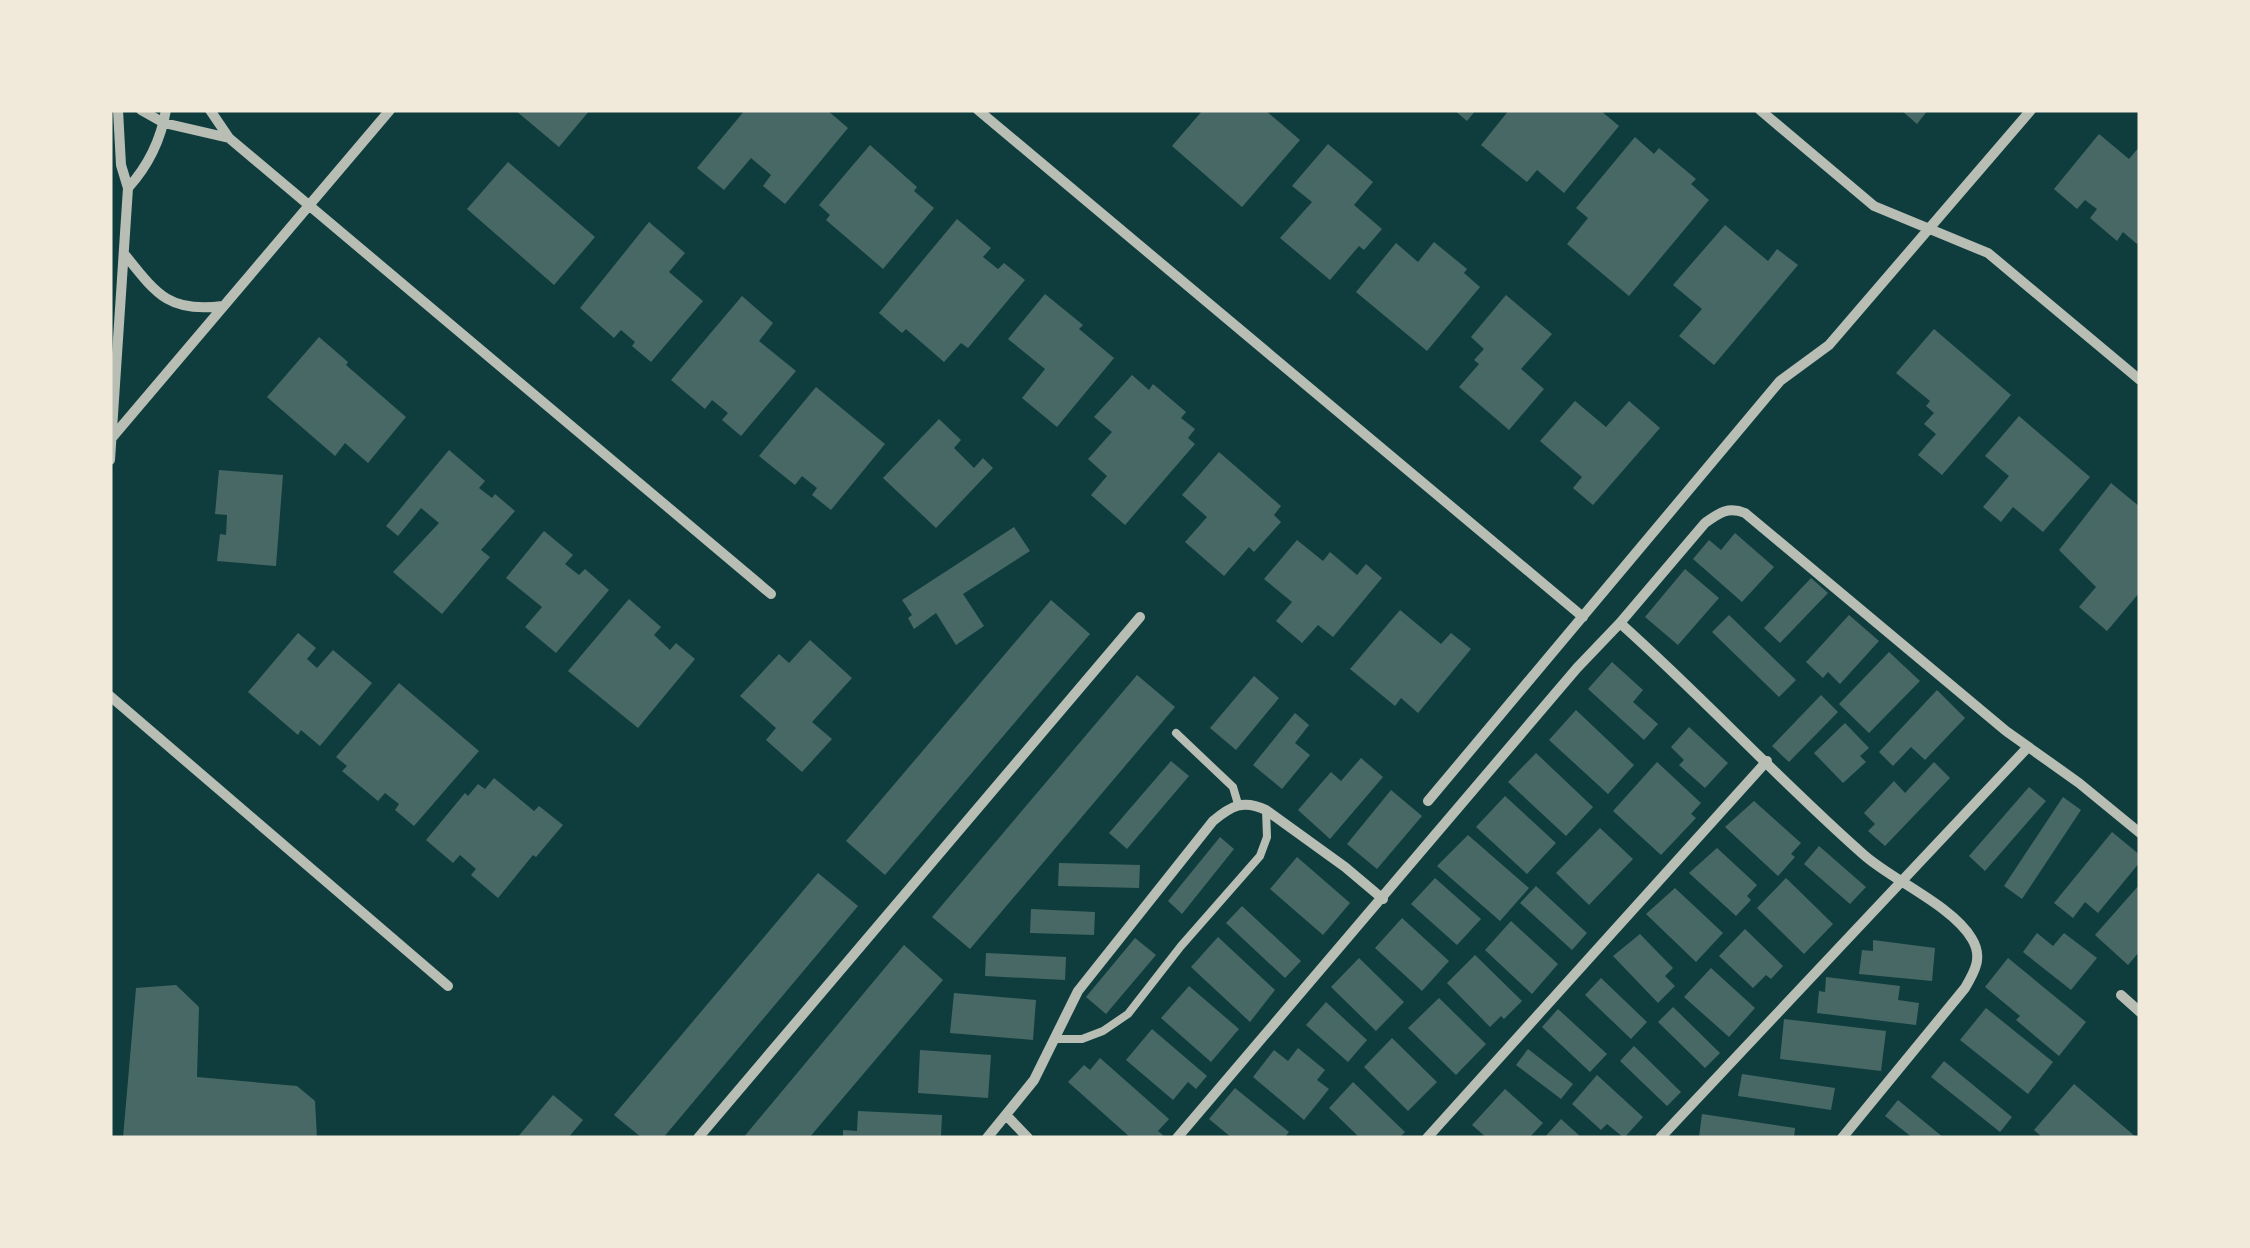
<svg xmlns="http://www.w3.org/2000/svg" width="2250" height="1248" viewBox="0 0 2250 1248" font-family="'Work Sans',sans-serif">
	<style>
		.building { fill: #486865 }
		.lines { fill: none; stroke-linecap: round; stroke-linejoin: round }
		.service { stroke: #b8beb3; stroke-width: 8 }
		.minor { stroke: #b8beb3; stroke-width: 10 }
	</style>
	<rect width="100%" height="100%" fill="#0f3d3e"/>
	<path class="building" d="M515 110H590L559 147Z
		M745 110H827L848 128 785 204 763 186 771 175 751 158 724 190 697 168Z
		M1203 110H1265L1300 140 1242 207 1172 146Z
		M1454 110H1476L1467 121Z
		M1509 110H1600L1619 126 1564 193 1537 170 1527 182 1481 145Z
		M1901 110H1928L1917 124Z
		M2099 134 2129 159 2140 146V240L2137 244 2123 232 2117 241 2090 218 2097 209 2085 200 2077 209 2054 189Z
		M1635 137 1654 154 1659 148 1696 179 1691 184 1709 200 1629 296 1567 244 1588 218 1576 208Z
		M1328 144 1373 182 1354 205 1382 229 1364 250 1359 246 1330 280 1280 238 1312 202 1292 186Z
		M870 145 917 187 914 191 934 208 883 269 826 220 830 215 819 205Z
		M508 162 595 237 554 285 467 209Z
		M957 219 991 248 983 257 998 269 1004 263 1025 280 968 348 961 343 944 362 906 329 902 333 879 313Z
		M649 222 685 253 669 272 703 301 651 362 632 346 635 342 621 330 614 338 580 308Z
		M1725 225 1768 261 1777 249 1798 265 1714 365 1679 336 1702 309 1673 285Z
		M1434 242 1467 269 1464 273 1480 287 1427 351 1356 292 1396 243 1418 262Z
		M1045 294 1083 325 1079 329 1114 358 1057 427 1022 398 1045 369 1008 339Z
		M1506 295 1552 334 1521 369 1544 389 1509 430 1459 387 1479 364 1474 360 1484 349 1471 337Z
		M742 296 773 323 759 341 796 371 741 436 722 420 728 413 712 400 705 409 671 380Z
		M1934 329 2011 395 1942 475 1918 455 1936 434 1924 424 1934 413 1926 406 1930 401 1896 373Z
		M319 337 348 362 346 365 406 417 368 463 345 443 335 456 267 397Z
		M1132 375 1149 390 1153 384 1186 412 1181 418 1195 429 1188 438 1195 444 1125 525 1091 495 1107 476 1088 459 1112 432 1094 417Z
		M816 387 885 444 831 510 812 495 817 488 802 476 795 485 759 456Z
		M1575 401 1606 427 1629 401 1660 428 1593 505 1573 488 1582 477 1540 441Z
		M2019 416 2090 477 2043 532 2013 507 2001 522 1983 507 2009 476 1985 456Z
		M939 419 961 440 954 448 974 468 983 458 993 468 936 528 883 478Z
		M449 450 485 481 479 488 492 498 495 494 515 511 481 550 490 557 442 614 393 572 439 523 421 508 398 536 386 526Z
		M1219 452 1281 506 1274 515 1281 522 1254 552 1249 547 1224 576 1185 542 1207 517 1182 495Z
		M219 470 283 475 276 566 217 561 220 534 226 535 227 515 215 514Z
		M2111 483 2140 507V592L2107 631 2079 607 2096 587 2059 550Z
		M1014 527 1030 551 963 594 984 626 956 645 936 613 914 629 908 618 912 615 902 600Z
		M544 531 573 555 565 564 579 575 585 569 609 590 556 653 525 627 542 607 506 578Z
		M1735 533 1774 567 1742 602 1693 559 1709 540 1721 550Z
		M1297 540 1323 561 1330 552 1357 575 1366 564 1382 578 1333 637 1318 625 1302 643 1276 621 1292 602 1264 579Z
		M1685 569 1719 598 1678 645 1645 617Z
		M1811 578 1828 593 1780 643 1764 628Z
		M629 599 661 627 654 635 670 650 676 643 695 659 638 728 568 671Z
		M1051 600 1090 634 885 875 846 841Z
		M1400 610 1441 644 1451 633 1471 649 1418 713 1401 698 1395 706 1350 669Z
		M1729 615 1796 680 1779 697 1712 632Z
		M1849 615 1879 641 1840 684 1828 672 1823 678 1806 662Z
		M298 633 316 648 307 659 317 668 333 650 372 683 320 746 301 730 298 735 248 692Z
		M810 640 852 678 812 722 832 739 802 772 766 740 776 728 740 696 779 654 789 663Z
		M1889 652 1920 681 1869 733 1839 704Z
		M1612 662 1643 690 1633 702 1658 724 1644 740 1588 689Z
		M1137 675 1175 707 970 949 932 917Z
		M1254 676 1279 698 1236 750 1210 728Z
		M399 683 479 751 414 826 395 810 399 804 385 793 378 801 342 771 347 766 336 757Z
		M1937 690 1965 718 1925 760 1911 747 1893 766 1879 752Z
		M1821 695 1838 712 1789 762 1772 746Z
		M1576 710 1634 765 1608 794 1549 740Z
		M1295 713 1309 725 1295 743 1310 755 1282 789 1253 765Z
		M1845 723 1869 748 1860 756 1866 762 1843 783 1814 753Z
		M1689 727 1728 763 1705 788 1679 765 1684 760 1671 747Z
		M1536 753 1593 807 1566 836 1508 782Z
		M1361 758 1383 777 1330 839 1298 810 1331 772 1341 781Z
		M1171 761 1189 776 1127 849 1109 833Z
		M1657 762 1701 803 1691 814 1696 818 1661 855 1613 811Z
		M1934 762 1950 778 1885 846 1868 831 1875 824 1864 813 1894 781 1905 793Z
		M494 778 534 811 539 806 563 825 536 857 533 855 498 898 471 875 476 869 460 855 453 863 426 840 465 793 468 796 478 784 485 789Z
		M2029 787 2046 801 1985 871 1969 856Z
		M1391 790 1422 816 1377 869 1347 844Z
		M1505 796 1556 843 1527 874 1476 827Z
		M2063 797 2081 810 2022 899 2004 886Z
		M1754 801 1801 843 1791 854 1795 857 1778 876 1725 827Z
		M1600 828 1633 859 1589 905 1556 873Z
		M2112 832 2140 855V862L2098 913 2085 902 2073 918 2054 903Z
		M1468 835 1529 888 1500 921 1437 866Z
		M1220 837 1234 849 1182 914 1168 901Z
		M1819 846 1866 887 1850 904 1804 864Z
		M1717 848 1757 885 1747 896 1751 900 1736 916 1689 873Z
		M1297 857 1350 903 1323 935 1270 889Z
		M1059 863 1140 865 1139 888 1058 886Z
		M818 873 858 906 663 1138H642L614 1115Z
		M1435 878 1481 919 1457 945 1411 904Z
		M1786 878 1833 924 1804 954 1757 908Z
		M2140 884V951L2128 965 2095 935Z
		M1536 886 1587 933 1572 950 1520 903Z
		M1675 888 1723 933 1696 962 1646 914Z
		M1242 906 1301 961 1285 978 1226 923Z
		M1031 909 1095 912 1094 935 1030 933Z
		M1402 918 1449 961 1422 991 1375 948Z
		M1511 921 1558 964 1532 994 1485 950Z
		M1745 929 1783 966 1771 979 1766 975 1753 988 1719 956Z
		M2037 933 2053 946 2064 933 2097 958 2071 990 2023 952Z
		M1640 934 1673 968 1665 976 1675 986 1658 1003 1613 956Z
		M1218 937 1275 990 1250 1022 1191 967Z
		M1135 938 1156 955 1106 1014 1086 997Z
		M1873 940 1935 948 1932 981 1859 974 1862 950 1873 951Z
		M904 945 943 980 809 1138H743Z
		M986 953 1066 957 1065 980 985 976Z
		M1475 955 1522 1001 1504 1019 1501 1016 1490 1027 1447 983Z
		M1359 958 1404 1002 1376 1031 1331 987Z
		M2008 958 2086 1022 2059 1056 2016 1020 2020 1016 1985 987Z
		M1711 968 1755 1008 1729 1037 1684 997Z
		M1826 977 1900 986 1898 1000 1919 1003 1916 1025 1817 1013 1819 991 1825 992Z
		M1601 978 1647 1022 1631 1039 1585 995Z
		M176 985 199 1007 197 1077 297 1086 315 1101 317 1138H123L136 988Z
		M1189 986 1239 1029 1211 1062 1161 1018Z
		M954 993 1036 1000 1033 1040 950 1033Z
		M1439 998 1486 1044 1456 1075 1408 1028Z
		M1326 1002 1367 1040 1348 1062 1306 1025Z
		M1673 1007 1720 1053 1705 1068 1658 1022Z
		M1986 1008 2053 1062 2028 1094 1960 1040Z
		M1558 1009 1607 1054 1590 1072 1542 1027Z
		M1784 1019 1886 1031 1881 1071 1780 1059Z
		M1152 1029 1207 1076 1196 1089 1188 1082 1173 1100 1126 1060Z
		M1392 1038 1437 1082 1408 1111 1364 1067Z
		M1634 1046 1681 1092 1667 1106 1620 1061Z
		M1298 1048 1325 1070 1317 1080 1329 1089 1304 1120 1253 1077 1274 1050 1288 1061Z
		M1528 1049 1573 1084 1561 1099 1516 1065Z
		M920 1050 991 1055 988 1098 918 1093Z
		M1100 1058 1169 1119 1158 1131 1163 1135 1161 1138H1131L1068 1082 1084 1065 1090 1070Z
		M1944 1061 2012 1117 2000 1132 1931 1077Z
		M1742 1074 1835 1088 1831 1110 1738 1096Z
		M1597 1075 1643 1117 1624 1138 1607 1124 1601 1130 1572 1104Z
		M1353 1082 1405 1132 1399 1138H1360L1329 1108Z
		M2074 1084 2137 1138H2043L2034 1130Z
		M1235 1088 1289 1132 1284 1138H1232L1209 1119Z
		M1505 1089 1543 1123 1529 1138H1487L1472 1125Z
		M553 1095 583 1120 568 1138H517Z
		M1898 1100 1944 1138H1913L1885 1116Z
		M858 1111 942 1115 941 1136 843 1138V1130L857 1131Z
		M1702 1114 1795 1128 1794 1138 1699 1137Z
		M1561 1119 1582 1138H1544Z"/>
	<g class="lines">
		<path class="service" d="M1176 733 1233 787 1238 804
			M1054 1039H1082L1103 1031 1128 1014 1181 946 1260 856 1267 837 1266 810"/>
		<path class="minor" d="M141 110 164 123 229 138
			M210 110 229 138 771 594
			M978 110 1583 617
			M1760 110 1874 206 1988 253 2140 380
			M128 188C148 166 161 139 166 110
			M126 256C157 295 170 313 223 306
			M110 440 390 110
			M110 460 128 188 121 165 118 110
			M1620 623C1704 698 1780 781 1864 855 1892 880 1953 906 1972 939 1983 957 1975 971 1965 988L1842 1138
			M110 696 448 986
			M1428 801 1780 381 1829 345 2031 110
			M2121 995 2140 1012
			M1006 1115 1028 1138
			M698 1138 1140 617
			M987 1138 1034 1080 1078 991 1213 821C1231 806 1243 799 1266 810L1345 867 1383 899
			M1177 1138 1577 668 1620 623 1705 523C1719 513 1728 506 1745 513L2006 731 2079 783 2140 833
			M1427 1138 1767 761
			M1660 1138 2028 747"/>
	</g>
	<rect width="2250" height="1248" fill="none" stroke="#f1e9da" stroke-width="225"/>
</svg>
